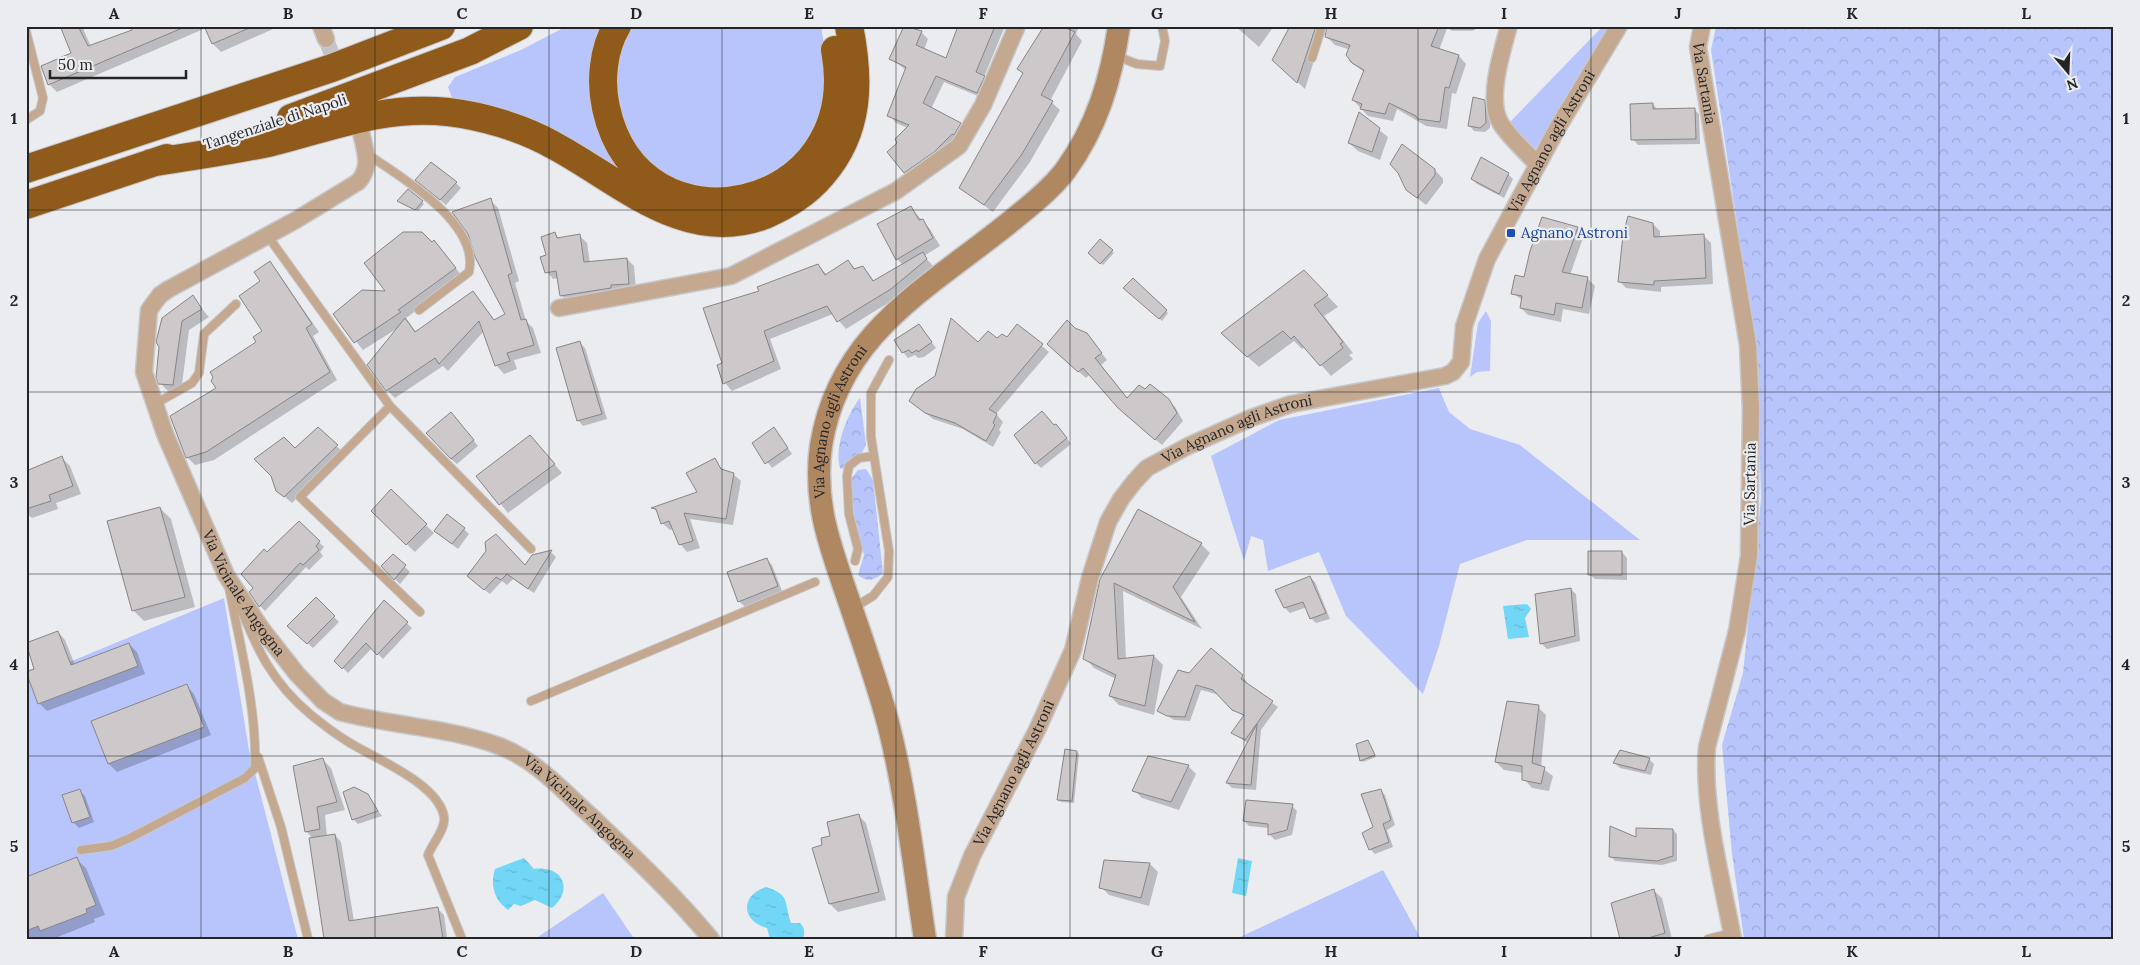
<svg xmlns="http://www.w3.org/2000/svg" width="2140" height="965" viewBox="0 0 2140 965" font-family="Lora,serif">
	<style>
		.grass { fill: #b8c5fc }
		.forest { fill: url(#forest-crowns) }
		.water { fill: url(#water-ripples) }
		.shadow { fill: #0003 }
		.building { fill: #cdc8ca; stroke: #898587 }
		.lines { fill: none; stroke-linecap: round; stroke-linejoin: round }
		.street-tunnel { stroke: #c3c4c8; stroke-width: 16; stroke-dasharray: 16 8; stroke-linecap: butt }
		.lane-casing { stroke: #c7c8cc; stroke-width: 10 }
		.street-casing { stroke: #c7c8cc; stroke-width: 19 }
		.secondary-casing { stroke: #c7c8cc; stroke-width: 25 }
		.highway-casing { stroke: #c7c8cc; stroke-width: 30 }
		.lane { stroke: #c4a990; stroke-width: 8 }
		.street { stroke: #c4a990; stroke-width: 16 }
		.secondary { stroke: #af8862; stroke-width: 22 }
		.highway { stroke: #905a1a; stroke-width: 28 }
		.grid { fill: none; stroke: #242426; stroke-width: 1; stroke-opacity: 0.55 }
		.transit-dot { fill: #1a4fb4; stroke: #ebecf0; stroke-width: 2 }
		.labels { text-anchor: middle; stroke-width: 4.5; stroke-linejoin: round; paint-order: stroke }
		.street-label { font-size: 15px; fill: #242426; stroke: #ebecf0 }
		.transit-label { font-size: 15px; fill: #164399; stroke: #ebecf0; text-anchor: start }
		.neatline { fill: none; stroke: #242426; stroke-width: 2 }
		.grid-label { font-size: 16px; text-anchor: middle; font-weight: bold; fill: #242426 }
	</style>
	<defs>
		<pattern id="forest-crowns" width="20" height="18" patternUnits="userSpaceOnUse" patternTransform="scale(1.25)"><rect width="20" height="18" fill="#b8c5fc"/><path d="M2 6a3 3 0 1 1 6 0M12 15a3 3 0 1 1 6 0" fill="none" stroke="#9ea9d8"/></pattern>
		<pattern id="water-ripples" width="26" height="14" patternUnits="userSpaceOnUse" patternTransform="scale(1.25)"><rect width="26" height="14" fill="#72d7f6"/><path d="M2 4q2-2 4 0t4 0M15 11q2-2 4 0t4 0" fill="none" stroke="#63b8d3"/></pattern>
	</defs>
	<rect width="100%" height="100%" fill="#ebecf0"/>
	<path class="grass" d="M567 26H606L594 106 603 138 622 173 453 101 448 87 455 77 521 50Z
		M629 26H821L828 71 818 125 793 162 742 188 713 190 677 184 629 144 612 82 621 37Z
		M1603 26H1609L1534 151 1509 123Z
		M1486 311 1491 321 1490 371 1477 372 1470 377 1478 323Z
		M1439 388 1449 412 1470 429 1520 445 1640 540H1527L1460 564 1439 646 1423 694 1346 616 1319 552 1268 571 1263 540 1251 536 1244 561 1211 456 1279 420Z
		M224 598 249 750 298 939H26V671L37 667 55 668Z
		M1383 870 1421 939H1236Z
		M603 893 633 937 630 939H535Z"/>
	<path class="forest" d="M1716 26H2114V939H1744L1732 854 1722 745 1743 673 1761 499 1757 355 1711 50Z
		M860 398 866 444 863 451 843 469 840 468C834 447 847 414 860 398Z
		M866 469 873 480 883 573C874 580 868 583 858 575L864 555 855 524 851 479 858 470Z"/>
	<path class="water" d="M1527 604 1531 609 1525 618 1529 637 1508 639 1503 606Z
		M524 858 534 869C563 865 574 890 552 908L535 900 521 906 514 904 508 910C494 900 490 885 495 869Z
		M1238 858 1252 861 1246 896 1232 893Z
		M766 887C791 895 784 903 791 923H800C805 928 805 932 803 939H770L767 928C741 921 740 895 766 887Z"/>
	<path class="shadow" d="M61 26H82L91 47 133 31 132 26H280L221 52 213 44 206 28 57 92 49 84 73 53Z
		M905 26 921 32 928 39 924 50 946 60 960 26H1005L984 77 991 84 985 99 944 82 931 109 960 124 967 131 912 180 905 172 899 143 908 128 896 123 889 115 906 70 891 59Z
		M1046 26H1079L1076 34 1082 41 1050 101 1060 110 1030 162 993 212 960 188 1023 74 1018 69Z
		M1235 26H1274L1259 47Z
		M1369 26H1448L1439 50 1459 56 1466 64 1456 94 1452 93 1447 129 1426 126 1397 109 1393 121 1368 116 1353 100 1364 72 1349 61 1354 51 1335 45 1327 37Z
		M1314 27 1322 35 1305 89 1282 68Z
		M1484 101 1490 106V128L1485 132 1474 131 1469 125Z
		M1653 104 1658 110 1694 109 1699 114 1700 144 1638 145 1633 139Z
		M1359 114 1388 137 1380 160 1358 151 1349 143Z
		M1435 170 1443 179V183L1426 205 1407 190Z
		M1508 174 1513 179 1504 198 1477 184 1472 179Z
		M456 183 461 188 446 205 422 185Z
		M490 200 498 208 519 281 515 283 526 321 533 328 541 353 514 360 517 369 504 374 497 366 484 331 448 371 443 366 395 398 387 390 398 328 363 350 334 314 388 292 434 242 463 277 406 318 416 332 473 293 495 321 506 314Z
		M399 201 422 202 424 204 418 211Z
		M911 208 930 229 940 246 924 256 934 267 888 303 846 329 833 314 770 339 781 369 732 391 725 383 718 366 724 364 760 292 818 265 827 275 848 262 856 269 863 267 874 281 903 265 897 259Z
		M1653 224 1660 231V238L1704 236 1711 243 1713 284 1661 287V292L1626 288 1619 281Z
		M1577 228 1584 235 1570 275 1587 278 1595 286 1589 314 1563 309 1561 322 1528 315 1521 308 1523 301 1513 293Z
		M555 234 560 239 580 236 587 243 590 263 627 259 634 266 636 290 568 302 561 295 558 278 553 279 547 272 548 256Z
		M1101 241 1114 253 1103 265 1090 253Z
		M269 263 277 271 319 332 313 336 337 380 214 460 195 465 187 457 218 388 258 343 264 331 261 282Z
		M1304 271 1338 307 1324 316 1353 353 1349 355 1353 359 1331 376 1305 347 1302 349 1294 341 1259 367 1233 344Z
		M1133 280 1168 313 1162 321 1125 288Z
		M192 297 209 317 189 330 181 392 168 391 160 383V347Z
		M919 325 936 348 924 357 918 358 915 355 908 358 903 352Z
		M1018 326 1049 352 996 414 1003 422 999 430 1001 432 993 447 963 429 933 419 910 401 978 343 1007 339Z
		M1087 334 1107 360 1101 365 1128 399 1168 400 1175 407 1183 421 1162 445 1126 415 1090 374 1086 378 1055 351Z
		M580 343 585 348 607 419 583 426 578 420Z
		M456 419 478 446 457 464 451 459Z
		M774 428 792 454 772 468 753 443Z
		M318 429 344 453 292 503 278 491Z
		M1061 430 1071 444 1041 468 1036 463Z
		M538 445 562 473 508 513 478 476Z
		M62 458 70 466 81 494 56 503 58 509 32 518 26 513V472Z
		M715 460 724 472 733 474 741 481 733 525 690 519 700 548 687 552 680 544 673 529 670 530 662 523 659 514 653 508 699 493Z
		M391 491 434 533 415 552 372 511Z
		M160 508 171 519 195 607 144 621 133 610Z
		M1139 510 1201 544 1210 553 1181 597 1202 629 1123 591 1126 659 1154 656 1163 665 1154 715 1119 705 1110 696 1116 679 1094 668 1085 658Z
		M299 523 324 547 320 552 323 556 309 570 306 567 265 611 260 606 254 588 267 554Z
		M464 529 469 534 458 549 441 536Z
		M551 552 556 557 534 593 513 579 507 585 502 581 490 594 474 582 526 567 533 556Z
		M1622 552 1627 558V580L1595 579 1589 574Z
		M393 555 410 572 400 584 382 566Z
		M767 560 772 565 782 591 745 607 739 601Z
		M1310 577 1315 582 1330 619 1316 623 1311 618 1307 607 1290 613 1285 608Z
		M1571 589 1576 594 1580 641 1547 649 1542 644 1537 595Z
		M316 599 339 622 313 648 294 631Z
		M384 602 412 628 383 659 372 648 348 673 341 666Z
		M58 632 65 640 75 665 129 644 137 652 145 674 47 711 39 703 35 669 26 644Z
		M1189 675 1242 676 1247 682 1246 684 1278 707 1261 730 1256 790 1232 788 1227 783 1249 744 1233 733 1244 717 1220 695 1201 690 1190 721 1174 720 1159 711Z
		M186 685 194 694 211 735 117 772 109 764 93 722Z
		M1538 707 1546 715 1541 767 1553 776 1549 791 1532 788 1524 779 1523 773 1504 770 1496 762Z
		M1368 742 1376 757 1363 762 1361 760Z
		M1077 752 1079 754 1074 803 1061 802 1058 800Z
		M1649 759 1654 764 1651 775 1620 768 1615 763Z
		M323 760 331 768 345 810 325 815 327 837 335 835 341 842 354 921 437 908 444 915 447 937 453 939H325L313 839 306 831Z
		M1188 766 1196 774 1179 810 1142 798 1134 790Z
		M1380 790 1385 795 1395 825 1387 830 1393 847 1375 854 1370 849Z
		M80 791 85 796 94 822 79 828 73 822Z
		M367 795 382 816 358 824 353 819Z
		M1292 806 1297 811 1292 835 1275 840 1270 835 1269 828 1249 826 1244 821Z
		M858 815 866 823 886 900 838 912 830 904 824 846Z
		M1673 830 1677 834V861L1662 865 1615 861 1610 856 1637 839Z
		M76 859 86 868 105 915 94 919 95 922 53 939H26V879Z
		M1150 864 1158 872 1149 906 1109 895 1101 887Z
		M1653 890 1662 898 1672 939H1621Z"/>
	<path class="building" d="M60 26H78L88 46 132 30 130 26H187L48 85 41 66 71 53Z
		M204 26H254L212 44Z
		M904 26 922 31 916 45 946 58 958 26H995L976 72 985 76 977 93 936 76 923 103 961 123 954 135 952 134 934 152 904 173 887 152 897 143 895 139 909 125 887 116 906 67 889 59Z
		M1044 26H1062L1075 32 1041 95 1053 101 1022 154 984 205 959 188 1023 73 1017 69Z
		M1290 26H1316L1297 83 1272 60Z
		M1327 26H1439L1431 46 1459 55 1449 88 1445 87 1440 122 1418 119 1416 116 1389 103 1385 114 1360 109 1362 104 1352 100 1364 70 1352 63 1346 55 1350 45 1325 37Z
		M1473 97 1485 100 1486 123 1480 128 1468 126Z
		M1653 103V109L1695 108 1696 139 1631 140 1630 104Z
		M1359 112 1380 128 1372 152 1348 143Z
		M1402 144 1435 169V175L1417 198 1406 190 1398 173 1390 164Z
		M1481 157 1509 173 1499 194 1471 179Z
		M431 162 457 182 440 200 415 180Z
		M408 189 423 201 415 210 397 201Z
		M491 198 512 273 508 275 521 320 526 319 534 345 507 353 510 361 495 366 479 321 439 364 435 358 386 391 367 365 405 318 415 332 473 291 494 320 505 314 475 257 468 234 452 212Z
		M911 206 919 220 923 219 933 238 896 260 877 224Z
		M1628 216 1653 223 1654 237 1704 234 1706 278 1654 281V285L1618 282 1623 235Z
		M1542 217 1578 227 1562 272 1588 277 1582 308 1556 303 1554 315 1520 308 1522 296 1511 294 1515 275 1524 277 1530 251Z
		M403 232H422L432 242 434 240 456 268 398 310 401 312 354 343 333 314 362 290 385 291 364 263Z
		M555 232 557 238 580 234 584 262 627 258 629 284 611 285V288L560 296 556 271 545 273 540 257 546 255 541 237Z
		M1100 239 1113 250 1100 264 1088 253Z
		M923 252 927 259 891 289 837 322 827 306 764 331 774 361 723 384 717 365 722 363 703 308 759 291 757 287 818 264 825 275 848 260 854 269 863 266 873 281Z
		M270 261 312 324 306 328 330 372 206 452 186 458 170 416 216 388 211 381 213 377 210 372 256 342 253 337 262 331 239 296 260 281 254 272Z
		M1304 270 1328 295 1314 305 1343 342 1340 344 1343 348 1320 366 1294 336 1291 339 1283 331 1247 357 1221 333Z
		M1133 278 1167 310 1159 319 1123 288Z
		M193 295 202 309 182 321 173 385 158 384 156 378 159 347 156 342 162 318Z
		M951 318 978 342 988 331 997 338 1002 334 1007 337 1017 324 1043 344 989 409 997 414 993 423 995 425 986 441 955 423 925 413 909 401 916 389 935 376Z
		M1067 320 1075 328 1087 333 1102 353 1095 358 1127 398 1139 385 1145 389 1150 384 1169 399 1177 413 1155 440 1118 408 1083 368 1078 372 1047 344Z
		M919 324 932 342 918 352 917 350 912 353 909 350 902 353 894 340Z
		M580 341 602 414 577 421 556 348Z
		M1042 411 1054 425 1056 424 1067 438 1035 464 1014 435Z
		M451 412 474 440 451 459 426 433Z
		M318 427 338 445 284 497 276 491 271 476 254 459 284 437 295 448Z
		M774 427 788 448 765 464 752 443Z
		M530 435 555 464 499 505 476 476Z
		M62 456 73 486 49 495 51 501 26 509V471Z
		M715 458 721 469 734 473 726 519 684 513 693 541 679 545 669 521 661 524 656 509 651 508 697 492 686 473Z
		M391 489 427 524 406 545 371 511Z
		M160 507 185 597 132 611 107 521Z
		M1138 509 1202 543 1173 587 1195 622 1114 583 1118 659 1154 655 1145 706 1109 696 1116 675 1083 659 1100 579Z
		M447 514 465 528 452 544 434 531Z
		M299 521 320 541 316 546 319 550 303 565 300 563 259 607 249 592 253 588 241 574 264 549 267 552Z
		M496 534 525 565 532 555 552 550 528 589 507 574 501 580 496 577 484 590 467 576 486 551 485 542Z
		M1588 551H1622V575H1588Z
		M393 554 406 565 394 580 381 566Z
		M767 558 778 586 738 602 727 572Z
		M1310 576 1326 613 1310 619 1303 602 1284 608 1275 590Z
		M1571 588 1575 636 1540 644 1535 594Z
		M316 597 335 616 307 644 287 626Z
		M384 600 408 622 377 655 366 643 342 669 334 661Z
		M58 631 71 665 129 643 138 666 38 704 26 672 34 669 26 643Z
		M1211 648 1243 675 1241 679 1273 701 1245 740 1231 733 1244 715 1232 710 1213 690 1196 685 1185 717 1167 716 1157 711 1178 670 1189 673Z
		M187 684 204 727 108 764 91 721Z
		M1507 701 1539 705 1532 763 1545 767 1541 784 1522 780V766L1495 762Z
		M1257 724 1251 785 1226 783Z
		M1368 740 1375 755 1360 761 1356 744Z
		M1065 749 1077 751 1072 801 1057 800Z
		M1620 750 1650 758 1645 771 1613 763Z
		M1148 756 1189 765 1171 802 1132 791Z
		M323 758 337 802 317 807 320 829 305 832 293 766Z
		M354 787 368 794 378 811 352 820 343 792Z
		M80 789 90 817 72 823 62 795Z
		M1381 789 1391 820 1383 824 1389 842 1369 850 1362 833 1373 827 1361 794Z
		M1246 800 1293 804 1287 830 1268 835V824L1243 821Z
		M859 814 879 892 829 904 812 848 822 845 821 838 830 836 827 822Z
		M1610 826 1636 837V828L1673 829V856L1657 861 1609 857Z
		M335 834 349 921 438 907 443 939H324L309 838Z
		M77 857 96 905 86 909 87 913 40 931 38 926 26 931V877Z
		M1104 860 1150 863 1141 898 1099 888Z
		M1654 889 1665 933 1645 939H1620L1611 903Z"/>
	<g class="lines">
		<path class="street-tunnel" d="M326 39 351 105"/>
		<defs>
			<path id="lane" d="M1453 26H1472
				M26 31 43 98 40 111 26 120
				M1116 56 1137 64 1160 66 1165 41 1162 26
				M1312 58 1322 26
				M367 154C401 177 480 223 469 272L419 310
				M267 235 390 406 300 497 420 612
				M155 404 192 383 199 373 204 334 236 304
				M390 406 531 549
				M855 561 858 549 849 514 847 476 849 466 859 458 874 456
				M240 607C258 651 272 682 310 714 322 724 337 735 350 743 376 759 439 784 444 817 446 829 432 844 428 855L462 939
				M853 608 873 596 888 577 889 551 871 437V393L889 360
				M531 701 815 582
				M258 757 281 827 308 939
				M81 850 111 846 130 838 245 778 255 768C257 708 240 646 229 587
				M1708 939 1732 933"/>
			<g id="street">
				<path d="M321 26 326 39"/>
				<path d="M1509 26C1502 51 1486 101 1501 124 1511 139 1525 151 1537 164"/>
				<path id="s1" d="M1702 26 1698 47 1748 345 1751 409 1749 556 1737 631 1707 747C1702 806 1722 880 1733 939"/>
				<path id="s2" d="M361 132C365 151 372 167 358 182L296 220 169 289 160 295 149 310 144 372 165 434 226 575 261 628 297 674 323 701 340 712C392 726 448 727 499 746 535 759 564 792 592 817 633 856 675 895 711 939"/>
				<path d="M559 308 731 276 896 191 959 146 983 105 1017 26"/>
				<path id="s3" d="M954 939 956 897 972 856 1037 730 1073 650 1090 578 1108 522 1121 499 1134 482 1147 468 1188 446 1251 418 1291 404 1445 376 1453 372 1461 362 1464 326 1487 259 1558 127 1619 26"/>
			</g>
			<g id="secondary">
				<path id="s4" d="M925 939C914 866 906 793 888 723 877 681 862 640 848 598 830 546 813 502 821 446 839 330 934 285 1015 218 1032 204 1051 189 1065 171 1097 127 1111 80 1119 26"/>
			</g>
			<path id="highway" d="M617 26C603 49 600 82 606 108 639 261 866 215 835 50
				M291 118 470 51 519 26
				M151 163C191 156 232 151 272 142 332 127 384 105 448 112 483 116 523 128 553 145 619 180 685 246 765 215 787 205 806 194 822 175 860 131 860 81 849 26
				M26 169 332 68 441 26
				M26 205 167 158"/>
		</defs>
		<use href="#lane" class="lane-casing"/>
		<use href="#street" class="street-casing"/>
		<use href="#secondary" class="secondary-casing"/>
		<use href="#highway" class="highway-casing"/>
		<use href="#lane" class="lane"/>
		<use href="#street" class="street"/>
		<use href="#secondary" class="secondary"/>
		<use href="#highway" class="highway"/>
	</g>
	<path class="grid" d="M201 26V939M375 26V939M549 26V939M722 26V939M896 26V939M1070 26V939M1244 26V939M1418 26V939M1591 26V939M1765 26V939M1939 26V939M26 210H2114M26 392H2114M26 574H2114M26 756H2114"/>
	<rect class="transit-dot" x="1506" y="228" width="10" height="10" rx="2.5"/>
	<g class="labels">
		<g class="street-label">
			<text dy="5" stroke="none"><textPath href="#s1" startOffset="58">Via Sartania</textPath></text>
			<text transform="translate(275 122) rotate(-18)" y="5">Tangenziale di Napoli</text>
			<text dy="5" stroke="none"><textPath href="#s3" startOffset="1092">Via Agnano agli Astroni</textPath></text>
			<text dy="5" stroke="none"><textPath href="#s4" startOffset="535">Via Agnano agli Astroni</textPath></text>
			<text dy="5" stroke="none"><textPath href="#s3" startOffset="614">Via Agnano agli Astroni</textPath></text>
			<text transform="translate(1750 484) rotate(-89)" y="5">Via Sartania</text>
			<text dy="5" stroke="none"><textPath href="#s2" startOffset="605">Via Vicinale Angogna</textPath></text>
			<text dy="5" stroke="none"><textPath href="#s3" startOffset="179">Via Agnano agli Astroni</textPath></text>
			<text dy="5" stroke="none"><textPath href="#s2" startOffset="1025">Via Vicinale Angogna</textPath></text>
		</g>
		<g class="transit-label">
			<text x="1521" y="238">Agnano Astroni</text>
		</g>
	</g>
	<rect width="2140" height="965" fill="none" stroke="#ebecf0" stroke-width="55"/>
	<g transform="translate(2068 72) rotate(161)" stroke="#ebecf0" stroke-width="4" paint-order="stroke">
	<path d="M0-4L9 19L0 12L-9 19Z" fill="#242426"/>
	<text y="-8" font-size="14" font-weight="bold" text-anchor="middle" fill="#242426">N</text>
	</g>
	<path d="M50 70v8h136v-8" fill="none" stroke="#242426" stroke-width="2.5"/>
	<text x="58" y="70" font-size="15" fill="#242426" stroke="#ebecf0" stroke-width="4" paint-order="stroke">50 m</text>
	<rect x="28" y="28" width="2084" height="910" class="neatline"/>
	<g class="grid-label">
		<text x="114" y="19">A</text>
		<text x="288" y="19">B</text>
		<text x="462" y="19">C</text>
		<text x="636" y="19">D</text>
		<text x="809" y="19">E</text>
		<text x="983" y="19">F</text>
		<text x="1157" y="19">G</text>
		<text x="1331" y="19">H</text>
		<text x="1504" y="19">I</text>
		<text x="1678" y="19">J</text>
		<text x="1852" y="19">K</text>
		<text x="2026" y="19">L</text>
		<text x="14" y="124">1</text>
		<text x="2126" y="124">1</text>
		<text x="14" y="306">2</text>
		<text x="2126" y="306">2</text>
		<text x="14" y="488">3</text>
		<text x="2126" y="488">3</text>
		<text x="14" y="670">4</text>
		<text x="2126" y="670">4</text>
		<text x="14" y="852">5</text>
		<text x="2126" y="852">5</text>
		<text x="114" y="957">A</text>
		<text x="288" y="957">B</text>
		<text x="462" y="957">C</text>
		<text x="636" y="957">D</text>
		<text x="809" y="957">E</text>
		<text x="983" y="957">F</text>
		<text x="1157" y="957">G</text>
		<text x="1331" y="957">H</text>
		<text x="1504" y="957">I</text>
		<text x="1678" y="957">J</text>
		<text x="1852" y="957">K</text>
		<text x="2026" y="957">L</text>
	</g>
</svg>
